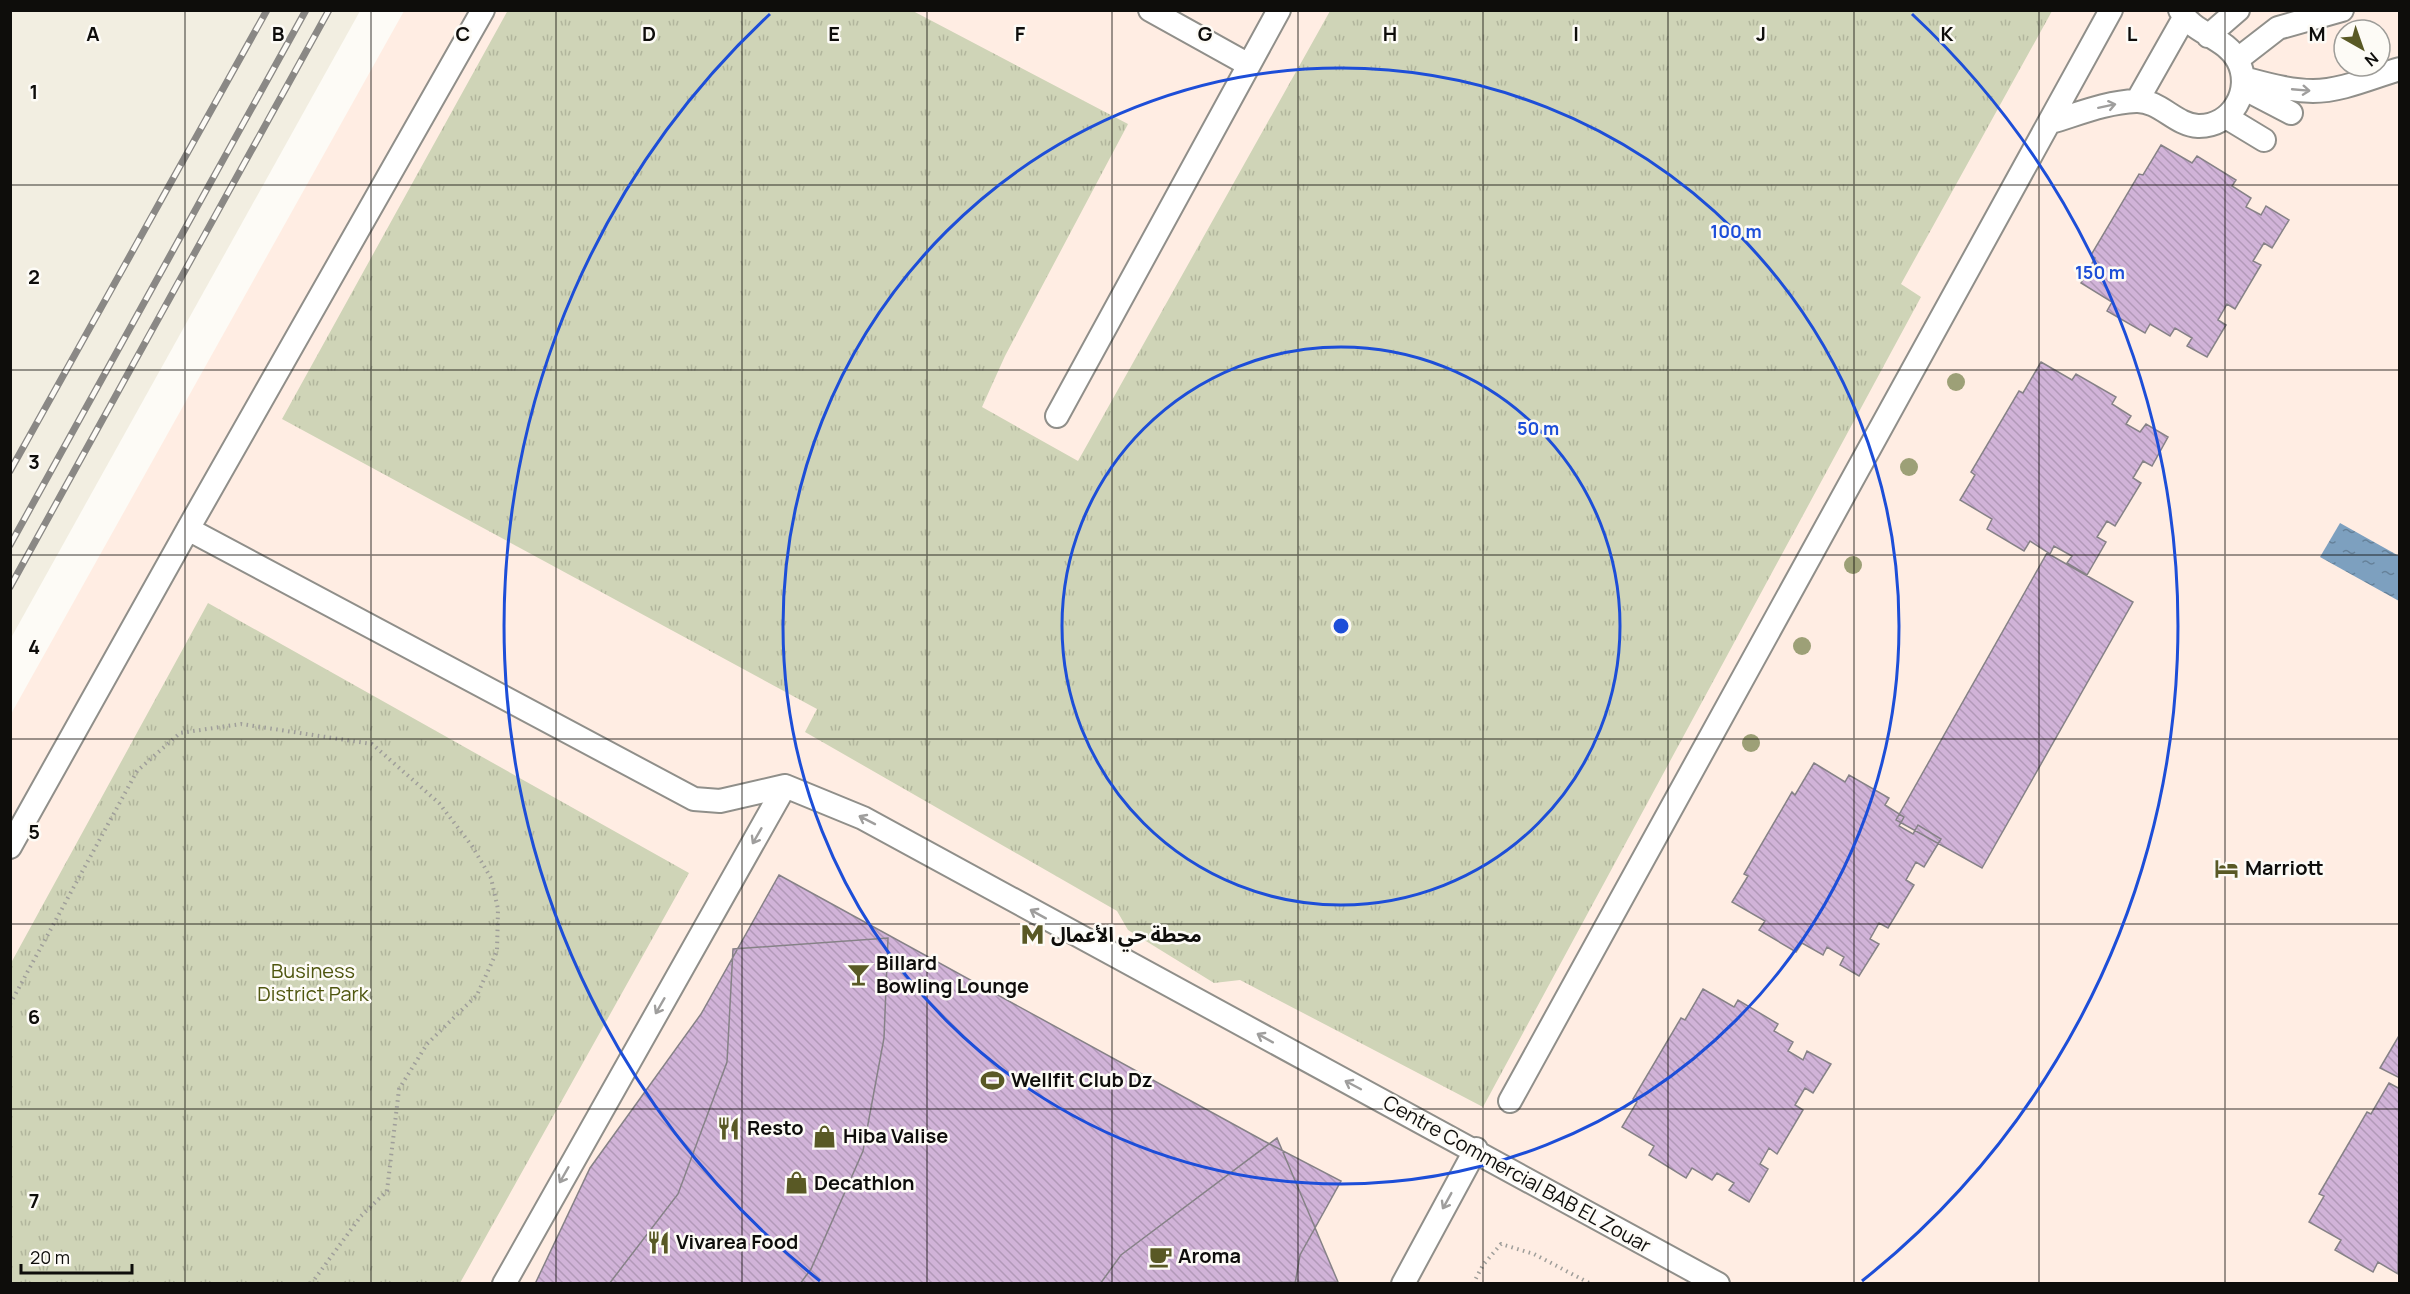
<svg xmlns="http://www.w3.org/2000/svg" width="2410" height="1294" viewBox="0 0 2410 1294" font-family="Manrope,'Noto Sans Arabic',sans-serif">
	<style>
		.commercial { fill: #ffede3; fill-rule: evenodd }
		.built { fill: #f2eee1 }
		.grass { fill: url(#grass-tufts) }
		.water { fill: url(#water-ripples) }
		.building { fill: url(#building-back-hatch); stroke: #868287; stroke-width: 1.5 }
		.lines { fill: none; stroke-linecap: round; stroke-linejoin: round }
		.service-casing { stroke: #908f8a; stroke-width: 26 }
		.path { stroke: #9f9e9a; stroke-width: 4; stroke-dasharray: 1.5 4.5; stroke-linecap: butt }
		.service { stroke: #fff; stroke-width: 22 }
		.rail-casing { stroke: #8a8885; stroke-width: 7 }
		.rail { stroke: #fdfbf6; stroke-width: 4.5; stroke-dasharray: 14; stroke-linecap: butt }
		.tree { fill: #9da077 }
		.oneway { stroke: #9f9e9d }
		.grid { fill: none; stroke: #0e0d0b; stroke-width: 1.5; stroke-opacity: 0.55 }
		.ring { fill: none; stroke: #1d4ed8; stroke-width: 3 }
		.labels { text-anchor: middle; stroke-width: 5; stroke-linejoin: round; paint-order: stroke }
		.poi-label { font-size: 20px; font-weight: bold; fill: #0e0d0b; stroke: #fdfbf6; text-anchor: start }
		.park-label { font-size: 20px; fill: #4f560f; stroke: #fdfbf6 }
		.street-label { font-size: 20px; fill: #0e0d0b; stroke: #fdfbf6 }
		.grid-label { font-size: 20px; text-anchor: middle; font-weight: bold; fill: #0e0d0b; stroke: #fdfbf6; stroke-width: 5; stroke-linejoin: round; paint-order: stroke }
		.centre { fill: #1d4ed8; stroke: #fdfbf6; stroke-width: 3 }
		.ring-label { font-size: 18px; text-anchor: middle; font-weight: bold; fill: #1d4ed8; stroke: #fdfbf6; stroke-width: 5; stroke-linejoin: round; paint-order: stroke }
	</style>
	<defs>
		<pattern id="grass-tufts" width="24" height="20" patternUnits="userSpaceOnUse" patternTransform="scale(1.5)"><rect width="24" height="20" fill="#cfd4b7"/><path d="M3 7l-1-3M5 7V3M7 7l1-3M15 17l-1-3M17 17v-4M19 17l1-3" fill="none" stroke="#b1b59c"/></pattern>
		<pattern id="water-ripples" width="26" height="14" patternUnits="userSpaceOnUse" patternTransform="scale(1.5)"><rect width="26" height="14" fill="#7da0bf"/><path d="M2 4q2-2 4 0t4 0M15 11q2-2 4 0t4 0" fill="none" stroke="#658199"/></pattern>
		<pattern id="building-back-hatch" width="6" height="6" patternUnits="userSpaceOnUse" patternTransform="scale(1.5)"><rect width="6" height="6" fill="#d1b3d8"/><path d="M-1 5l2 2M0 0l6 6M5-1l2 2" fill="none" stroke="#b299b8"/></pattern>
	</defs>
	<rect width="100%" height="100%" fill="#fdfbf6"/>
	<path class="commercial" d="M404 11H2399V1283L11 1284V714ZM2344 30H2380V66H2344Z"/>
	<path class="built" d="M11 10 360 11 11 638 10 11Z"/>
	<path class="grass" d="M508 10 913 11 1128 124 1005 356 982 407 1078 461 1330 11H2052L1901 284 1921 297 1483 1107 1240 980 1214 983 1128 930 1117 911 805 732 817 709 282 419Z
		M208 603 689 873 460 1283H11V963Z"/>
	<path class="water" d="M2340 523 2399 556V601L2320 557Z"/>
	<path class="building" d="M2161 145 2192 163 2197 156 2236 180 2232 186 2251 198 2246 207 2261 215 2266 206 2289 220 2272 248 2264 243 2253 261 2261 265 2235 309 2227 304 2218 320 2226 325 2207 357 2187 346 2192 338 2175 328 2170 336 2150 324 2145 333 2107 311 2112 302 2081 283 2095 258 2091 255 2139 174 2143 175Z
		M2041 362 2072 380 2076 374 2116 397 2112 404 2131 416 2126 424 2140 432 2146 424 2168 437 2152 466 2143 461 2133 478 2141 483 2115 526 2107 521 2097 537 2106 542 2087 575 2067 563 2072 556 2054 546 2050 554 2030 541 2024 551 1987 529 1992 519 1960 500 1975 475 1971 472 2019 391 2023 393Z
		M2047 553 2133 602 1982 868 1896 820Z
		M1814 763 1845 782 1849 775 1889 798 1885 805 1904 817 1899 826 1913 834 1918 825 1941 839 1924 867 1916 862 1906 880 1914 885 1888 928 1879 923 1870 939 1879 944 1859 976 1840 965 1844 957 1827 947 1823 955 1802 943 1796 952 1759 930 1765 921 1732 902 1748 876 1744 874 1792 792 1795 795Z
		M779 875 1264 1141 1341 1181 1300 1255 1295 1284H535L590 1168 701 1014Z
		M888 938 884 1038 863 1151 811 1269 800 1284H609L678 1194 727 1062 733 949Z
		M1703 989 1734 1007 1738 1000 1778 1024 1774 1031 1793 1042 1788 1051 1803 1060 1807 1051 1831 1064 1813 1093 1805 1088 1795 1105 1803 1110 1777 1154 1769 1148 1760 1164 1768 1169 1749 1202 1729 1190 1734 1183 1717 1173 1712 1180 1692 1168 1686 1178 1649 1155 1654 1146 1622 1127 1637 1102 1633 1099 1681 1018 1685 1020Z
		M2400 1034V1078L2380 1068Z
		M2389 1083 2400 1089 2398 1274 2378 1262 2373 1272 2335 1250 2341 1240 2309 1222 2324 1196 2319 1194 2367 1112 2371 1114Z
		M1277 1138 1338 1282 1100 1284 1121 1255Z"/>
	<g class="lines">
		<defs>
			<path id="service" d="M1150 10 1249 65
				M2208 36 2238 10
				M2238 59 2278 28 2342 10
				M2243 78C2266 84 2289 91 2313 91 2342 91 2372 77 2400 69
				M2243 88 2291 113
				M2137 101 2184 18
				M2226 117 2264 140
				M2051 122C2078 114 2107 102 2136 101 2160 100 2175 125 2198 126 2232 127 2253 90 2238 61 2226 37 2193 34 2180 10
				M1057 416 1279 10
				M188 529 694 799 720 801 785 786 863 818 1718 1284
				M10 847 188 529 483 10
				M1510 1101 2111 10
				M504 1284 785 786
				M1403 1284 1476 1149"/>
		</defs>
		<use href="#service" class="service-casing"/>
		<path class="path" d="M10 1004 137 771 180 733 241 724 372 744 439 803 472 846 491 878 498 909 497 951 477 995 427 1044 399 1089 387 1191 361 1216 311 1284
			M1473 1284 1483 1265 1501 1244 1534 1254 1591 1284"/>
		<use href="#service" class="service"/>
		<defs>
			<path id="rail" d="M10 471 267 10
				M10 545 306 10
				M10 587 329 10"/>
		</defs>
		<use href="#rail" class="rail-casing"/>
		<use href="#rail" class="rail"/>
	</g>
	<g class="tree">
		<circle cx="1956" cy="382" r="9"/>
		<circle cx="1909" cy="467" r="9"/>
		<circle cx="1853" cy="565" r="9"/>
		<circle cx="1802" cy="646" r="9"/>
		<circle cx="1751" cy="743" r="9"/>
	</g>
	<defs><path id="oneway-shaft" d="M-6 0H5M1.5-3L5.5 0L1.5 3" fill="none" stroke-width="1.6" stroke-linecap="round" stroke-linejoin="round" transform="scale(1.5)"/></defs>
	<g class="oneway">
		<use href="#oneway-shaft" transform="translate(2301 90) rotate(5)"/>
		<use href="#oneway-shaft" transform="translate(2107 106) rotate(-12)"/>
		<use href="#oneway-shaft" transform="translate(867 820) rotate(-153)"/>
		<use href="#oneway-shaft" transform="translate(757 836) rotate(120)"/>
		<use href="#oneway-shaft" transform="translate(1038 914) rotate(-151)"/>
		<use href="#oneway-shaft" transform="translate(660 1006) rotate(120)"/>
		<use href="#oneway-shaft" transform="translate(1265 1038) rotate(-151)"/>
		<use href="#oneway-shaft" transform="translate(1353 1085) rotate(-152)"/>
		<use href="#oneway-shaft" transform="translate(564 1175) rotate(120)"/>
		<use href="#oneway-shaft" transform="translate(1447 1201) rotate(119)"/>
	</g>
	<path class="grid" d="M185 10V1284M371 10V1284M556 10V1284M742 10V1284M927 10V1284M1112 10V1284M1298 10V1284M1483 10V1284M1668 10V1284M1854 10V1284M2039 10V1284M2225 10V1284M10 185H2400M10 370H2400M10 555H2400M10 739H2400M10 924H2400M10 1109H2400"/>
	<g class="ring">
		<circle cx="1341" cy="626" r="279"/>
		<circle cx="1341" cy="626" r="558"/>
		<path d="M820 1281A837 837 0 0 1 770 14M1912 14A837 837 0 0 1 1862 1281"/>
	</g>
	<defs>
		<symbol id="hotel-bare" viewBox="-9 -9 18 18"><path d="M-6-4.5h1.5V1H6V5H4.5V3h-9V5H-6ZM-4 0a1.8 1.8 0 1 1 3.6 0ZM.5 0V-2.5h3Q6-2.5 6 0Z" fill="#595925" stroke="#fdfbf6" stroke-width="2.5" paint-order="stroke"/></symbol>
		<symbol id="metro-bare" viewBox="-9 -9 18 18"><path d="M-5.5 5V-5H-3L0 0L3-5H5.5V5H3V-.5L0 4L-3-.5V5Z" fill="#595925" stroke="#fdfbf6" stroke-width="2.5" paint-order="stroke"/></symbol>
		<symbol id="bar-bare" viewBox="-9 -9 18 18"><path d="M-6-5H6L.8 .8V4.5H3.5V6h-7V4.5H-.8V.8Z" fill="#595925" stroke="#fdfbf6" stroke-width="2.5" paint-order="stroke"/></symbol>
		<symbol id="stadium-bare" viewBox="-9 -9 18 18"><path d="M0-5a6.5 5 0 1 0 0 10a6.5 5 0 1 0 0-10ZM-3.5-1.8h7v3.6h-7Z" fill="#595925" stroke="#fdfbf6" stroke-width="2.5" paint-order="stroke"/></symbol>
		<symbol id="restaurant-bare" viewBox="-9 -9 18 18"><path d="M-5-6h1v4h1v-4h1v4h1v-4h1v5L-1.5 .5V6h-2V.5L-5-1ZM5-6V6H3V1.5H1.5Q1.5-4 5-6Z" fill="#595925" stroke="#fdfbf6" stroke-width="2.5" paint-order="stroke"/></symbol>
		<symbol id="shop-bare" viewBox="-9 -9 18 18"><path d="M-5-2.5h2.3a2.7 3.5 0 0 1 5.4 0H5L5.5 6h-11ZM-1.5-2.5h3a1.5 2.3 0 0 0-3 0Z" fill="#595925" stroke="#fdfbf6" stroke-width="2.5" paint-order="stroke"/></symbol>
		<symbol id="cafe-bare" viewBox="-9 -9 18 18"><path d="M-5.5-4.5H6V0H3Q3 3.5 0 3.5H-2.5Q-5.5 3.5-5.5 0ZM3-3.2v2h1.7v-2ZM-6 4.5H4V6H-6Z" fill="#595925" stroke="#fdfbf6" stroke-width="2.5" paint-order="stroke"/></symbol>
	</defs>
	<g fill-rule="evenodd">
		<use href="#hotel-bare" x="2210" y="852" width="33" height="33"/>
		<use href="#metro-bare" x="1016" y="918" width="33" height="33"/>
		<use href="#bar-bare" x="842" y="958" width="33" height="33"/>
		<use href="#stadium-bare" x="976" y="1064" width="33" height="33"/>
		<use href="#restaurant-bare" x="712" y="1112" width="33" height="33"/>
		<use href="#shop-bare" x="808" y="1120" width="33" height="33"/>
		<use href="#shop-bare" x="780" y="1166" width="33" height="33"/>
		<use href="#restaurant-bare" x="642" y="1226" width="33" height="33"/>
		<use href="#cafe-bare" x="1144" y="1240" width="33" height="33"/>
	</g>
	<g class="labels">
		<g class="poi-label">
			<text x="2245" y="875">Marriott</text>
			<text x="1051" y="942">محطة حي الأعمال</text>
			<text x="876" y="970">Billard<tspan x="876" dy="23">Bowling Lounge</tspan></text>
			<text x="1011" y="1087">Wellfit Club Dz</text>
			<text x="747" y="1135">Resto</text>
			<text x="843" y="1143">Hiba Valise</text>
			<text x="814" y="1190">Decathlon</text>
			<text x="676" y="1249">Vivarea Food</text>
			<text x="1178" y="1263">Aroma</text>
		</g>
		<g class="park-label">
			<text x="313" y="978">Business<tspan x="313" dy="23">District Park</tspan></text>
		</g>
		<g class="street-label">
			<text transform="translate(1517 1174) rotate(29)" y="7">Centre Commercial BAB EL Zouar</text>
		</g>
	</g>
	<g class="grid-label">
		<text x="93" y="41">A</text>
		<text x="278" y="41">B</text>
		<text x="463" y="41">C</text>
		<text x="649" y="41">D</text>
		<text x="834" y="41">E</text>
		<text x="1020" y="41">F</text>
		<text x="1205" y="41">G</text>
		<text x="1390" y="41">H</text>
		<text x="1576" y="41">I</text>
		<text x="1761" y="41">J</text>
		<text x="1947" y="41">K</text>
		<text x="2132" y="41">L</text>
		<text x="2317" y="41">M</text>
		<text x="34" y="99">1</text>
		<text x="34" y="284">2</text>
		<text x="34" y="469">3</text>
		<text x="34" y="654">4</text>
		<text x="34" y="839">5</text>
		<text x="34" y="1024">6</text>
		<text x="34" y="1208">7</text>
	</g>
	<circle cx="1341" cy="626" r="9" class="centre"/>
	<g class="ring-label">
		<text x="1736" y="238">100 m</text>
		<text x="2100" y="279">150 m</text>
		<text x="1538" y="435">50 m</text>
	</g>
	<rect width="2410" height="1294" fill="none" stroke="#0e0d0b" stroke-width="24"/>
	<g transform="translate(2362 48) rotate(140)"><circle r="28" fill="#fdfbf6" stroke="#9d9c98" stroke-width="1.5"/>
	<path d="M0-4.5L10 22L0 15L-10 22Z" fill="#595925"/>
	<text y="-9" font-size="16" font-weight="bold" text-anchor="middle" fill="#0e0d0b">N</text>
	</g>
	<path d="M21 1264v9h111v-9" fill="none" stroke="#0e0d0b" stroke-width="3"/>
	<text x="30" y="1264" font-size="18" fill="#0e0d0b" stroke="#fdfbf6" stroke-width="4.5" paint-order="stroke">20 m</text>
</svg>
